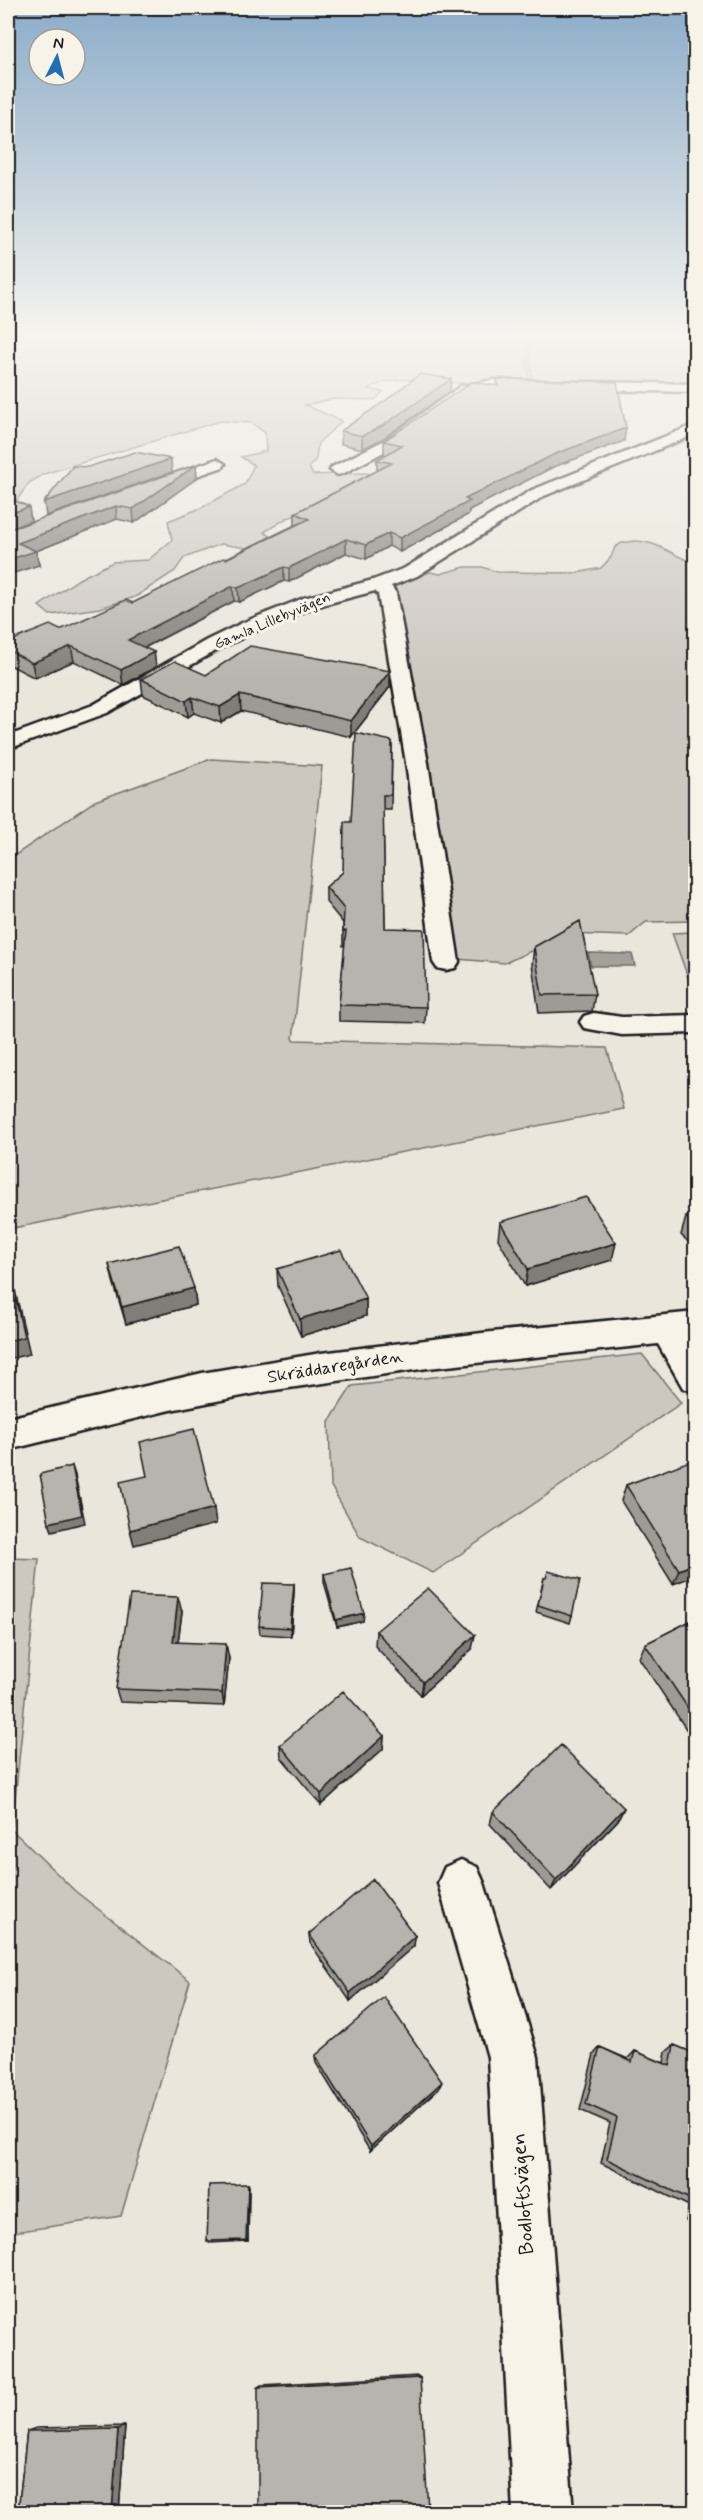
<svg xmlns="http://www.w3.org/2000/svg" width="703" height="2520" viewBox="0 0 703 2520" font-family="Mynerve,sans-serif">
	<style>
		.green { fill: #ccc8c0; stroke: #74726e; stroke-width: 1.5 }
		.water { fill: #a3a19a; stroke: #6d6c68; stroke-width: 1.5 }
		.lines { fill: none; stroke-linecap: round; stroke-linejoin: round }
		.street-casing { stroke: #1c1c1c; stroke-width: 5 }
		.street { fill: #f7f3e8; fill-rule: evenodd }
		.wall { fill: #9d9b94; stroke: #1c1c1c; stroke-width: 1.5 }
		.shaded-wall { fill: #7f7e78; stroke: #1c1c1c; stroke-width: 1.5 }
		.building { fill: #b6b4ac; stroke: #1c1c1c; stroke-width: 1.5 }
		.labels { text-anchor: middle; stroke-width: 6; stroke-linejoin: round; paint-order: stroke }
		.far-street-label { font-size: 15px; fill: #1c1c1c; stroke: #f7f3e8 }
		.street-label { font-size: 18px; fill: #1c1c1c; stroke: #f7f3e8 }
		.near-street-label { font-size: 21px; fill: #1c1c1c; stroke: #f7f3e8 }
	</style>
	<rect width="100%" height="100%" fill="#eae6dc"/>
	<filter id="ink" filterUnits="userSpaceOnUse"><feTurbulence type="fractalNoise" baseFrequency=".0167" numOctaves="2"/><feDisplacementMap in="SourceGraphic" scale="12" xChannelSelector="R" yChannelSelector="G"/><feConvolveMatrix kernelMatrix="1 2 1 2 8 2 1 2 1" color-interpolation-filters="sRGB"/></filter>
	<g filter="url(#ink)">
		<path class="green" d="M8 333H527L529 382C506 382 482 384 459 383 431 382 393 373 368 389L383 392 375 400 334 399 305 405 342 421 318 443 316 459 309 467 313 475 364 473 378 475 313 511 287 518 264 532 274 539 260 550 221 544 184 558 175 571 135 597 100 608 50 615 39 606 79 579 113 562 148 560 172 540 168 521 201 508 245 484 254 465 241 457 266 451 265 433 252 423 220 421 44 474 29 483 14 504H8Z
			M529 333H695V385L532 382Z
			M634 541C658 541 673 556 695 563V921L646 922 629 936 568 934 505 963 457 959 395 586 430 572 440 574 465 567H482L497 572 577 573 601 568 611 557 615 547 622 543Z
			M211 759 322 766 293 1040 607 1048 624 1109 8 1229V860L95 801Z
			M695 932H696L695 997 672 933Z
			M642 1354 681 1403 433 1573 360 1537 331 1486 329 1422 352 1386Z
			M8 1558 39 1559 12 1830 75 1891 190 1981 121 2216 8 2233Z"/>
		<path class="water" d="M588 953 632 954 635 966H591Z"/>
		<g class="lines">
			<defs>
				<path id="street" d="M494 380 696 384V392L494 388 470 392 393 447 344 473 338 475 330 470 332 467 383 441 461 386Z
					M696 424V434L544 496 417 576 391 586 396 593 428 763 459 962 455 968 446 970 437 968 433 962 406 763 378 594 375 591 318 606 258 630 221 648 107 713 8 749V736L93 705 207 640 244 622 304 598 373 580 405 568 532 490Z
					M217 459 225 464 223 467 153 491 145 486 147 483Z
					M594 1013 622 1017 696 1015V1033L622 1035 584 1028 580 1022 584 1016Z
					M696 1312V1340H692L696 1346V1393L683 1388 658 1344 428 1368 268 1391 170 1410 8 1450V1418L202 1373 321 1353 482 1333Z
					M461 1860 477 1867 484 1883 538 2057 573 2512H513L488 2057 438 1883 445 1867Z"/>
			</defs>
			<use href="#street" class="street-casing"/>
			<use href="#street" class="street"/>
		</g>
		<path class="wall" d="M451 379 450 391 382 439 362 449 341 444V431Z
			M497 379 624 441 553 467 469 510V514L400 552 389 546 366 559 346 553 289 582 284 581 239 602 234 601 144 648 154 652 156 667 123 685 74 661 35 678 8 664V642L60 630 133 603 295 525V513L377 471V460L386 455 384 454V441L497 386Z
			M196 465 197 478 134 523 117 519 36 551 39 565 8 530Z
			M141 679 390 687 351 737 241 711 221 723 194 713 188 717 143 695Z
			M392 741 391 810H383L385 928 426 1007 425 1023 339 1021V1005L345 946H343V923L326 902V887L343 872 351 822Z
			M534 947 595 994 592 1011 539 1013 532 964Z
			M696 1213V1249L681 1235 686 1217Z
			M500 1222 612 1260 525 1286 498 1239Z
			M109 1264 194 1288 196 1305 126 1324 113 1281Z
			M277 1269 366 1299V1316L301 1336 278 1286Z
			M696 1460V1575L673 1584 621 1501 626 1485Z
			M324 1574 364 1613 363 1621 337 1627 324 1582Z
			M544 1578 572 1616 570 1623 536 1612Z
			M294 1584V1592L291 1636 260 1634 259 1626Z
			M182 1612 178 1643 229 1658 224 1706 120 1702 116 1689Z
			M696 1618V1744L639 1658 645 1644Z
			M376 1631 472 1649 421 1695 375 1646Z
			M384 1736 383 1749 321 1805 281 1757 280 1745Z
			M624 1808 618 1820 551 1890 490 1824 493 1812Z
			M309 1934 415 1936 414 1946 350 2001 310 1943Z
			M674 2045 696 2054V2225L686 2221 689 2206 601 2163 610 2123 580 2110 594 2054 600 2047 628 2059V2058L635 2051 664 2063 666 2052Z
			M315 2056 439 2088 370 2151 316 2063Z
			M248 2184 249 2186 248 2241 209 2243 207 2241Z
			M418 2376 420 2378 258 2387 261 2385Z
			M125 2426 119 2512H18L27 2431 36 2428Z"/>
		<path class="shaded-wall" d="M451 379 450 391 382 439 362 449V436Z
			M626 428 624 441 553 467 469 510V514L400 552V538L465 499 555 454Z
			M171 459 172 472 46 516 44 502Z
			M196 465 197 478 134 523 133 509Z
			M116 506 117 519 36 551 39 565 8 575V560L18 543Z
			M29 507 31 521 8 529V514Z
			M389 533V546L366 559V545Z
			M346 539V553L289 582V568Z
			M284 567V581L239 602 238 588Z
			M233 586 234 601 130 655 128 640Z
			M71 646 74 661 35 678 32 663Z
			M154 652 156 667 123 685 121 670Z
			M390 671V687L351 737V721Z
			M240 695 241 711 221 723 220 707Z
			M192 697 194 713 188 717 186 701Z
			M616 1243 612 1260 525 1286 528 1269Z
			M10 1273 15 1290 30 1354 8 1359Z
			M194 1288 196 1305 126 1324 122 1307Z
			M366 1299V1316L301 1336 300 1319Z
			M72 1466 75 1475 85 1523 52 1531 49 1523Z
			M214 1508 216 1524 134 1545 130 1530Z
			M696 1563V1575L673 1584 679 1570Z
			M294 1584V1592L291 1636 290 1628Z
			M178 1597 182 1612 176 1656 173 1642Z
			M364 1613 363 1621 337 1627 336 1620Z
			M475 1635 472 1649 421 1695 423 1682Z
			M226 1644 229 1658 224 1706 222 1693Z
			M384 1736 383 1749 321 1805V1794Z
			M624 1808 618 1820 551 1890 556 1880Z
			M415 1936 414 1946 350 2001V1993Z
			M442 2082 439 2088 370 2151 371 2146Z
			M248 2184 249 2186 248 2241 246 2240Z
			M125 2426 119 2512H112L118 2429Z"/>
		<path class="building" d="M420 374 451 379 382 426 362 436 341 431 386 400Z
			M497 379 617 382 626 428 555 454 465 499 470 501 400 538 389 533 366 545 346 539 289 568 284 567 238 588 233 586 128 640 154 652 121 670 71 646 32 663 8 650V642L50 625 60 630 126 600 133 603 223 558 226 559 309 519 295 513 392 463 377 460 402 445 384 441 472 382 499 386Z
			M135 452 171 459 44 502 73 466 88 467Z
			M196 465 133 509 116 506 18 543 36 551 8 560V530Z
			M8 498H9L29 507 8 514Z
			M250 646 390 671 351 721 240 695 220 707 192 697 186 701 141 679 175 661 206 675Z
			M356 733 392 741 391 795H383L385 928 424 929 426 1007 339 1005 346 931H343L344 909 326 887 343 872 344 822H351Z
			M580 921 595 994 542 995 534 947Z
			M586 1197 616 1243 528 1269 500 1222Z
			M696 1213V1226L686 1217Z
			M179 1246 194 1288 122 1307 109 1264Z
			M341 1250 366 1299 300 1319 277 1269Z
			M8 1273H10L24 1337 8 1341Z
			M194 1429 214 1508 130 1530 120 1482 147 1476 140 1442Z
			M695 1459 696 1460V1563L679 1570 626 1485Z
			M72 1466 82 1515 49 1523 40 1474Z
			M351 1568 364 1613 336 1620 324 1574Z
			M548 1571 580 1580 572 1616 538 1605 544 1578H546Z
			M263 1583 294 1584 290 1628 259 1626Z
			M428 1588 475 1635 423 1682 376 1631Z
			M130 1595 178 1597 173 1642 226 1644 222 1693 116 1689Z
			M696 1618V1720L645 1644Z
			M343 1691 384 1736 321 1794 280 1745Z
			M561 1745 624 1808 556 1880 493 1812Z
			M373 1879 415 1936 350 1993 309 1934Z
			M384 1997 442 2082 371 2146 315 2056Z
			M674 2045 696 2054V2202L607 2159 617 2118 586 2104 600 2047 632 2062 635 2051 670 2066Z
			M248 2184 246 2240 207 2241 209 2185Z
			M420 2378 428 2510 385 2512H258V2387Z
			M118 2429 112 2512H18L27 2431Z"/>
	</g>
	<linearGradient id="sky" x2="0" y2="1"><stop stop-color="#8cacc9"/><stop offset="0.49" stop-color="#f6f4ef"/><stop offset="1" stop-color="#f6f4ef" stop-opacity="0"/></linearGradient>
	<rect width="703" height="685" fill="url(#sky)"/>
	<g class="labels">
		<g class="far-street-label">
			<text transform="translate(272 620) rotate(-23)" y="5">Gamla Lillebyvägen</text>
		</g>
		<g class="street-label">
			<text transform="translate(335 1366) rotate(-9)" y="6">Skräddaregården</text>
		</g>
		<g class="near-street-label">
			<text transform="translate(522 2194) rotate(-94)" y="7">Bodloftsvägen</text>
		</g>
	</g>
	<rect width="703" height="2520" fill="none" stroke="#f7f3e8" stroke-width="30"/>
	<rect x="15" y="15" width="673" height="2490" fill="none" stroke="#1c1c1c" stroke-width="2" filter="url(#ink)"/>
	<g transform="translate(57 57) rotate(6)"><circle r="28" fill="#f7f3e8" stroke="#9f9d96" stroke-width="1.5"/>
	<path d="M0-4.5L10 22L0 15L-10 22Z" fill="#1f6fb2"/>
	<text y="-9" font-size="16" font-weight="bold" text-anchor="middle" fill="#1c1c1c">N</text>
	</g>
</svg>
